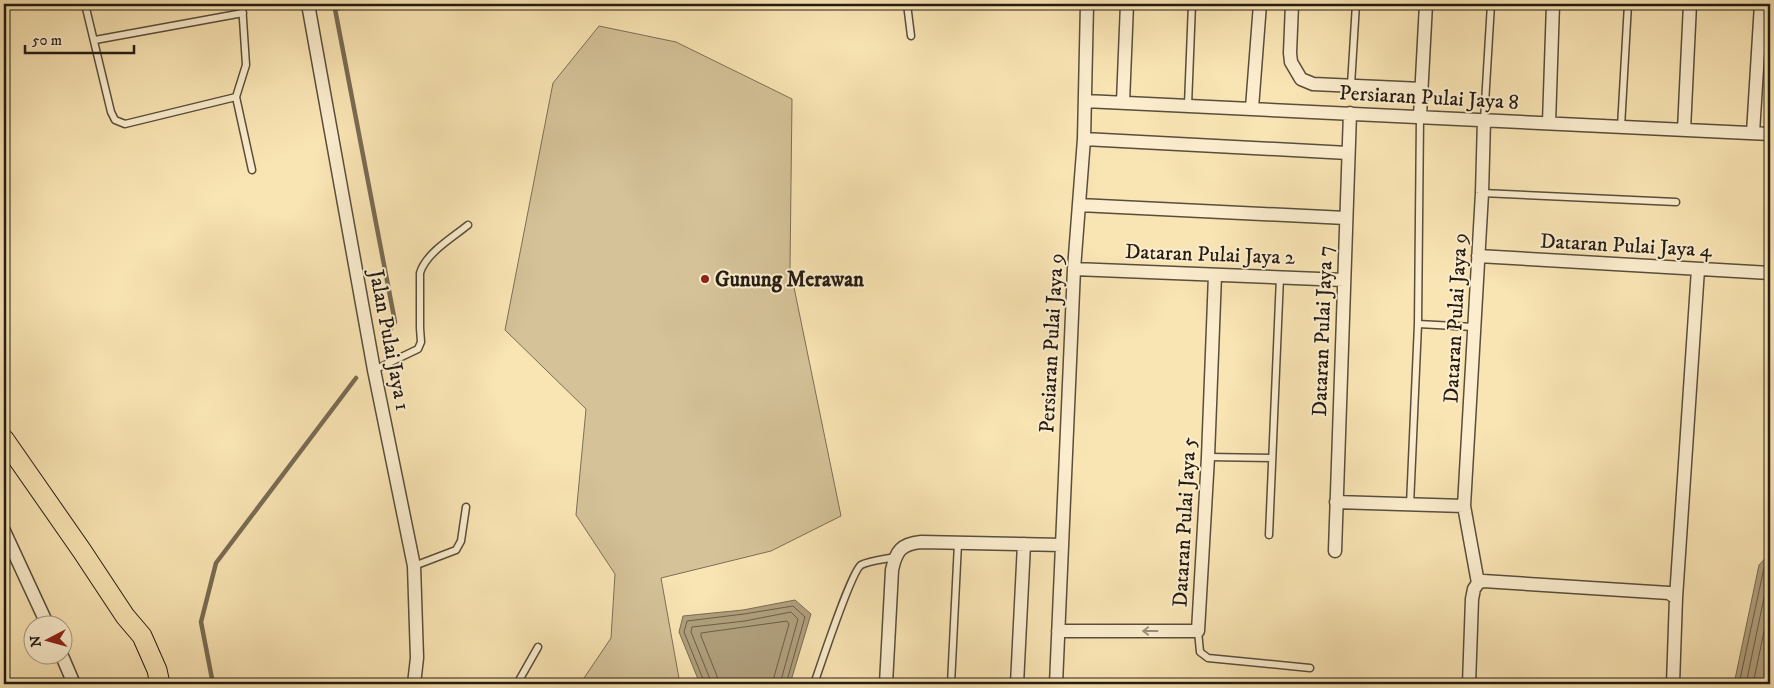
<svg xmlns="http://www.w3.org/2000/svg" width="1774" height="688" viewBox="0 0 1774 688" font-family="'IM FELL DW Pica',serif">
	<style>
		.green { fill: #d5c298; stroke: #7c6f56 }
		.water { fill: #b1a07d; stroke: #796b53 }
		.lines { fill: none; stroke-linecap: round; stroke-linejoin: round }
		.shore { stroke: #6a5e48; stroke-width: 1 }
		.stream { stroke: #796b53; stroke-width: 4.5 }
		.lane-casing { stroke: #594e3b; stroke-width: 9 }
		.street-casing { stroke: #594e3b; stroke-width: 15 }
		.primary-casing { stroke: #241c13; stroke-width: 21 }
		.lane { stroke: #fbedce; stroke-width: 6 }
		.street { stroke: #fbedce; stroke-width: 12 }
		.primary { stroke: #f9e4b3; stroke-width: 19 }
		.oneway { stroke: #9a8f7a }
		.poi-dot { fill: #8f2418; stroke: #fbedce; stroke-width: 2 }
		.labels { text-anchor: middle; stroke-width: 4; stroke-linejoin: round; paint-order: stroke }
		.street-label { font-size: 21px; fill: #241c13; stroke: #fbedce }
		.poi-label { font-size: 21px; font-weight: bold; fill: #241c13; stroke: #fbedce; text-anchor: start }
	</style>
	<rect width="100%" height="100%" fill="#f9e4b3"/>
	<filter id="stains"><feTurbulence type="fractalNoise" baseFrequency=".004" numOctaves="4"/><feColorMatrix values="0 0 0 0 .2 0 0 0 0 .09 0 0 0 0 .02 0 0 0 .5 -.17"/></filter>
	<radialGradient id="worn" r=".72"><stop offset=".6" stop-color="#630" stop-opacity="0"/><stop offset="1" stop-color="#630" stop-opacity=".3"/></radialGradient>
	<path class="green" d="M599 26 676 42 792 99 790 268 841 516 771 551 661 578 680 684H580L611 638 615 574 576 515 586 409 505 330 553 83Z"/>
	<path class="water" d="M1770 553V684H1734L1759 565Z
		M795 600 811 614 790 684H700L679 632 683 616 743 610Z"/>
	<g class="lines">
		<path class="shore" d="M705 684 684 632 687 621 744 614 793 606 805 617 786 684
			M711 684 710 679 691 632 692 627 745 621 791 612 798 619 780 684
			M718 684 717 676 701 636V633L787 621 789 624 772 684
			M1739 684 1764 568 1770 560
			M1746 684 1770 569
			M1753 684 1770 603"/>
		<path class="stream" d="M358 4 335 9 395 322 388 333
			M213 684 201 622 216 563 356 378"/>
		<defs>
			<path id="lane" d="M85 4 111 112 115 120 125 124 236 97 246 65 242 4
				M907 4 911 36
				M95 40 243 13
				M1351 85 1356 4
				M236 97 252 170
				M1188 105 1192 4
				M1484 120 1491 4
				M1621 127 1628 4
				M1482 193 1676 202
				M1418 324 1474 327
				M374 370 418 349 421 342 420 328V273C426 253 452 238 468 225
				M1208 457 1272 458
				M1410 505 1418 324 1420 116
				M1269 535 1280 277
				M414 566 456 550 461 541 466 507
				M1198 631 1200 652 1208 658 1310 668
				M517 684 538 647
				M814 684C820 667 851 572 861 565 868 561 886 559 895 557
				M951 684 958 543"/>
			<path id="street" d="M308 4 374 370 414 566 417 658 414 684
				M1292 4 1290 53 1291 62 1301 79 1313 84 1422 89
				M1085 101 1770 134
				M1123 102 1127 4
				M1252 108 1260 4
				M1420 116 1426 4
				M1549 123 1553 4
				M1684 130 1690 4
				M1753 133 1761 4
				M1084 139 1348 153
				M1079 205 1346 218
				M1478 256 1770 273
				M1074 269 1344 280
				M1336 502 1464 506 1482 193 1484 120
				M1464 506 1478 583
				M4 531 48 626
				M1335 551 1350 113
				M1676 598 1698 269
				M1058 631H1198L1208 457 1215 275
				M62 656 74 684
				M886 684 892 570C896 551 901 544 921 542L1062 545
				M1017 684 1024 544
				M1056 684 1074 269 1084 139 1087 4
				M1469 684 1472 599 1474 589 1478 583 1483 581 1669 593 1676 598 1673 684"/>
			<path id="primary" d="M4 439 82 551 125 616 142 636 157 670 160 684"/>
		</defs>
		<use href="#lane" class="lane-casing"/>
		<use href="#street" class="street-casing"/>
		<use href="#primary" class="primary-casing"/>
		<use href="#lane" class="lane"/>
		<use href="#street" class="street"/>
		<use href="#primary" class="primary"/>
	</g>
	<defs><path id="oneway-shaft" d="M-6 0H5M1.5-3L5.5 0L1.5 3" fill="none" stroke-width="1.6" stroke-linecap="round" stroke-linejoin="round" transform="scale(1.25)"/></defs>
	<use class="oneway" href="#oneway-shaft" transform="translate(1150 631) rotate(180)"/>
	<circle class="poi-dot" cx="705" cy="279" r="5"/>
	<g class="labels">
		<g class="street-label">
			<text transform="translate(1429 97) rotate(3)" y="7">Persiaran Pulai Jaya 8</text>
			<text transform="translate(1626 245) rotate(3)" y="7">Dataran Pulai Jaya 4</text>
			<text transform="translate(1210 254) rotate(2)" y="7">Dataran Pulai Jaya 2</text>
			<text transform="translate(1455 318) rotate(-87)" y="7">Dataran Pulai Jaya 9</text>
			<text transform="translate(1322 331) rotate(-88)" y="7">Dataran Pulai Jaya 7</text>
			<text transform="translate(390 340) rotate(79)" y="7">Jalan Pulai Jaya 1</text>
			<text transform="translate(1051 343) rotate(-87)" y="7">Persiaran Pulai Jaya 9</text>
			<text transform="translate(1184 522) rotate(-87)" y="7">Dataran Pulai Jaya 5</text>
		</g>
		<g class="poi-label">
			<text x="715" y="286">Gunung Merawan</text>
		</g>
	</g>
	<rect width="1774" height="688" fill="none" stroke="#f9e4b3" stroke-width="20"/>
	<rect x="5" y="5" width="1764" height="678" fill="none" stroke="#241c13" stroke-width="2.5"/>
	<rect x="10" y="10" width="1754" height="668" fill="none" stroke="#241c13"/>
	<g transform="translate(48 640) rotate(264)"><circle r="24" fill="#fbedce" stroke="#a59983"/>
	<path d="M0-4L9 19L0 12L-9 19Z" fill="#8f2418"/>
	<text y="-8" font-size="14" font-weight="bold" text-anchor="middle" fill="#241c13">N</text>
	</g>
	<path d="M25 45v8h109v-8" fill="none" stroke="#241c13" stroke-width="2.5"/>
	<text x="32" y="45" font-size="15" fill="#241c13" stroke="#fbedce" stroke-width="4" paint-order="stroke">50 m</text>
	<rect width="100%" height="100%" filter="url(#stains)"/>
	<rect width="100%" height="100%" fill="url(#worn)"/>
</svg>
